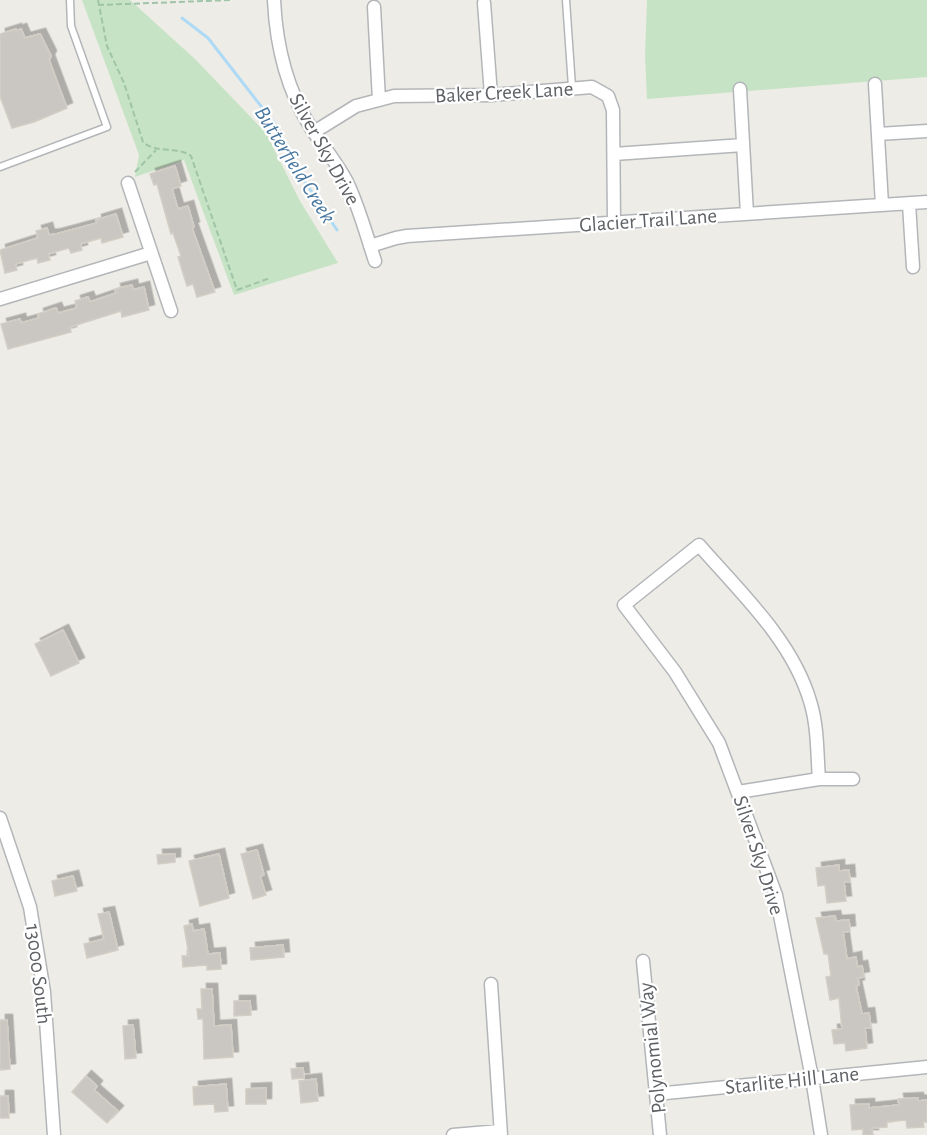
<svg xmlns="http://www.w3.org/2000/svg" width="927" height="1135" viewBox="0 0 927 1135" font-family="'Alegreya Sans',sans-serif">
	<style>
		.green { fill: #c7e3c5 }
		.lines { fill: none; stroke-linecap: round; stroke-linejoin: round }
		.stream { stroke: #aedaf6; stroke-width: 3 }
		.building { fill: #cac7c2; stroke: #d2cec5; stroke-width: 1.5; filter: url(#shadow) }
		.lane-casing { stroke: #b3b6b9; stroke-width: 9 }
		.street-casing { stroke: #b3b6b9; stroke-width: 15 }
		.path { stroke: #9fc4a8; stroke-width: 2; stroke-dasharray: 6 3; stroke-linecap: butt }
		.lane { stroke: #fff; stroke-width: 6 }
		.street { stroke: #fff; stroke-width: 12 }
		.labels { text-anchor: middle; stroke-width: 4.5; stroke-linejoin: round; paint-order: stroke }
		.street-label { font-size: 21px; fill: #5e6165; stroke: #fff }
		.water-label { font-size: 22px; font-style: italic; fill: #48779f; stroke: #fff }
	</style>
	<defs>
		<filter id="shadow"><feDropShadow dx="5.5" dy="-5.5" stdDeviation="0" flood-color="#0004"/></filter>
	</defs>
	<rect width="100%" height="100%" fill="#eeece6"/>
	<path class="green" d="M82 0H130L195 59 266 133 300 201 338 263 234 295 184 160 135 177 139 155Z
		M647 0H927V77L647 99 645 55Z"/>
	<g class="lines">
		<path class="stream" d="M182 18 208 38 278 128 293 164 337 230"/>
	</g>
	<path class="building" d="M16 29V31L21 29 25 38 40 34 51 56 49 60 67 108 34 122 12 128 0 96V34Z
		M175 166 181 186 172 189 178 209 188 206 194 227 192 228 215 292 197 297 193 284 187 286 178 257 181 256 173 233 171 234 157 184 154 185 150 174Z
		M116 214 123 237 102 243 101 238 80 244 82 250 71 253 69 248 48 254 50 260 38 263 37 258 15 264 17 270 5 273 0 250 38 238 36 231 47 228 49 235 56 234 97 223 96 220Z
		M132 285 133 290 144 287 149 310 122 317 121 311 70 327 71 332 8 349 1 324 20 319 21 323 39 318 38 314 56 308 58 313 77 308 75 301 88 297 90 302 116 293 115 289Z
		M63 630 79 663 51 676 35 644Z
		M257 850 264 875 260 876 266 895 253 899 241 854Z
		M175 854V862L158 864 157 855Z
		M219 854 229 898 200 906 189 861Z
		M839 865V871L849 870 850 882H844L846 901 827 903 825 885 818 886 816 868Z
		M73 876 77 891 55 896 52 881Z
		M109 912 118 950 87 958 84 944 104 939 98 914Z
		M835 916 836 921 849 920 850 931 843 932 847 959 856 957 857 967 862 966 864 977 858 978 859 985 856 986 862 1014 869 1013 871 1028H865L867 1048 846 1051 845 1043 834 1044 832 1030 842 1029 839 998 830 1000 826 977 831 976 828 954H824L816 918Z
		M192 924 193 931 204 929 208 954 220 953 221 969 207 970V965L183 967 182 956H189L184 926Z
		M283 945 284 957 251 960 250 948Z
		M201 989H212L214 1026 231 1025 233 1057 204 1059 203 1019H198L197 1009H202Z
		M234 1001H250L251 1015 234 1016Z
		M0 1020H7L10 1069 0 1070Z
		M133 1025 136 1058 125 1059 123 1026Z
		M303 1068 304 1078 292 1079 291 1069Z
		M86 1076 97 1086 94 1090 118 1111 107 1123 72 1092Z
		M316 1079 318 1101 301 1103 299 1081Z
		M226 1084 228 1111 215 1112 214 1104 194 1105 193 1087Z
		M266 1088V1104H246V1089Z
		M0 1096H8L9 1118H0Z
		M918 1098V1101L927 1100V1122H923L924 1127 907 1128 906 1120 887 1122V1127L872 1128 873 1135H863V1129L852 1130 850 1105 869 1104V1108L899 1105 898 1099Z"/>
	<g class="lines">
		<defs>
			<path id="lane" d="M566 0 572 87
				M0 167 107 127 71 26 70 0"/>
			<path id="street" d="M274 0C276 44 287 90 311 128 323 146 337 163 347 182 359 207 366 234 375 261
				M484 3 491 95
				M374 7 379 100
				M875 84 882 205
				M740 89 747 214
				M314 132 356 106 394 96 491 95 592 87 608 96 613 110 614 223
				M878 134 927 131
				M614 154 743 145
				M128 183 171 311
				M909 204 913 267
				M370 246 396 238 407 236 927 202
				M0 299 151 253
				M819 779C817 754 818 726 810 701 792 640 740 592 699 545L624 605 675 672 719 743 776 895 812 1078 821 1135
				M738 792 819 779H853
				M0 818 30 907 44 992 54 1135
				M643 961 660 1135
				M491 984 501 1135
				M656 1094 927 1067
				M453 1135 500 1131"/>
		</defs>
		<use href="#lane" class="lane-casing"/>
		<use href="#street" class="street-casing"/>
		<path class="path" d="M98 0 107 46 124 83 143 142C156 154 178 146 191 156L237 290 270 278
			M98 5 231 0
			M135 172 156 150"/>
		<use href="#lane" class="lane"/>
		<use href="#street" class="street"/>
	</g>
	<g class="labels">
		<g class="street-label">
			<text transform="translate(504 92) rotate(-3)" y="7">Baker Creek Lane</text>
			<text transform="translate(325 149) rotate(61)" y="7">Silver Sky Drive</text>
			<text transform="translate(648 220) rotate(-4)" y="7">Glacier Trail Lane</text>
			<text transform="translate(759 855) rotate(72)" y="7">Silver Sky Drive</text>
			<text transform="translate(39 974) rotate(83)" y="7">13000 South</text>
			<text transform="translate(652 1048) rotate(-96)" y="7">Polynomial Way</text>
			<text transform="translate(792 1080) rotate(-6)" y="7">Starlite Hill Lane</text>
		</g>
		<g class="water-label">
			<text transform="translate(296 164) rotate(58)" y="8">Butterfield Creek</text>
		</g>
	</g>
</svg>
